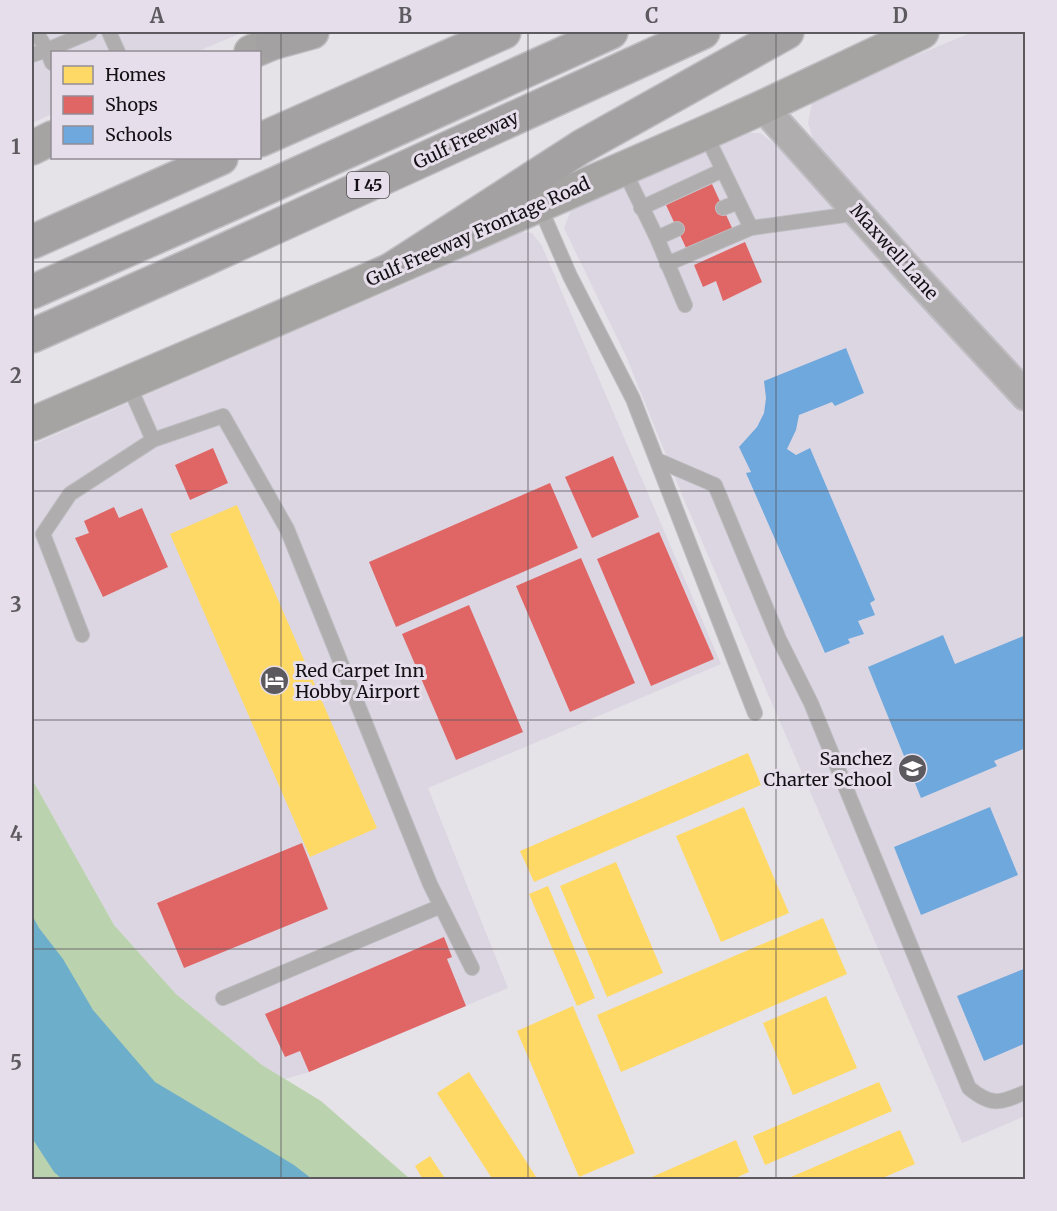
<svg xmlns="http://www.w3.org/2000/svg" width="1057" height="1211" viewBox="0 0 1057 1211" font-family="Merriweather,serif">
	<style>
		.built { fill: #dcd6e3 }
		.green { fill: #bbd2ae }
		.water { fill: #6dafca }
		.homes { fill: #ffd966 }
		.shops { fill: #e06666 }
		.schools { fill: #6fa8dc }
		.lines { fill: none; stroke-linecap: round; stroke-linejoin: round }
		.lane-casing { stroke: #bfbdc1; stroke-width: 16 }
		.street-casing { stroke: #bfbdc1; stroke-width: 32 }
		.secondary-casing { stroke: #bfbdc1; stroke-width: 36 }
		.highway-casing { stroke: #bfbdc1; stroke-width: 36 }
		.lane { stroke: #afadae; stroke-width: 14 }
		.street { stroke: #afadae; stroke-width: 28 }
		.secondary { stroke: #a6a3a3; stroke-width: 33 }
		.highway { stroke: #a4a1a2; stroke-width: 33 }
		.grid { fill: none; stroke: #5c5a5f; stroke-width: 1.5; stroke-opacity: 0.55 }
		.labels { text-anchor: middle; stroke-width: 6; stroke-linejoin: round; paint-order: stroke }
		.shield { fill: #e6dfeb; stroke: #524f55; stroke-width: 1.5 }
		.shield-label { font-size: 16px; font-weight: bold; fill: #131115 }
		.street-label { font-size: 18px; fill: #131115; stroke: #e6dfeb }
		.poi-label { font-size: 18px; fill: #131115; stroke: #e6dfeb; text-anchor: start }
		.neatline { fill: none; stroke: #5c5a5f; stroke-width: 2 }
		.grid-label { font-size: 20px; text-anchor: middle; font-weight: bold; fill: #5c5a5f }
	</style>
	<rect width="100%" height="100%" fill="#e5e2e8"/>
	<path class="built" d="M32 32H244L196 52H52V114L32 123Z
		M973 32H1025V373L814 143 808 123 812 103 830 91Z
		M747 133H760L781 149 877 250 1001 392 1025 416V1116L962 1143 685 502 626 356 564 228 571 210Z
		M520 232 532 233 542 246 721 664 428 788 508 988 309 1072 285 1079 262 1065 176 994 114 925 32 779V445L181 380 410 282Z"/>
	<path class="green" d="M32 779 114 925 176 994 262 1065 321 1101 410 1179H32Z"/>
	<path class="water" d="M32 915 39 928 63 959 93 1010 155 1082 294 1165 312 1179 63 1180 54 1172 32 1138Z"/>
	<path class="homes" d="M237 505 377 828 310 857 170 534Z
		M748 753 761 785 534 882 520 851Z
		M744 807 789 913 721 942 676 836Z
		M616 862 663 973 607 997 560 886Z
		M548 886 595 998 577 1006 529 894Z
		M823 918 847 974 621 1072 597 1015Z
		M826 996 857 1068 793 1095 763 1023Z
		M573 1006 635 1153 579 1177 517 1031Z
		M469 1072 538 1180H493L437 1093Z
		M879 1082 892 1111 765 1165 753 1136Z
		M900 1130 915 1164 878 1180H784Z
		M736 1140 749 1172 731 1180H645Z
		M430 1156 446 1180H423L415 1166Z"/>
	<path class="shops" d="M712 184 733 230 687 250 666 205Z
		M745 242 762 282 723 301 716 281 703 287 694 265Z
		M213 448 228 483 190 500 175 465Z
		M613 456 639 517 592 538 565 477Z
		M550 483 578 548 396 627 369 562Z
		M114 507 119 518 142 508 168 567 103 597 75 538 89 533 84 521Z
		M659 532 714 659 651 686 597 559Z
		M581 558 635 683 570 712 516 586Z
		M469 605 523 732 456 760 402 634Z
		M302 843 328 909 184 968 157 903Z
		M444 937 452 957 447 959 466 1006 309 1072 300 1051 285 1057 265 1014Z"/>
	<path class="schools" d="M846 348 864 393 835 406 832 402 799 415 796 430 787 449 796 455 810 448 875 600 870 603 875 615 858 621 864 634 848 639 850 643 825 653 746 473 751 472 739 447 757 427 764 413 766 398 764 381Z
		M943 635 955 664 1026 635V748L994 761 997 766 921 798 868 667Z
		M990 807 1018 875 921 915 894 847Z
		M1026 968V1043L984 1061 957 996Z"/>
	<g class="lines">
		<defs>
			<path id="lane" d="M36 32 47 50 52 63
				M109 32 118 52
				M32 55 47 50 90 32
				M623 168 657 238 685 305
				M539 205 570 276 633 399 755 713
				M641 208 723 170
				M723 208 738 202
				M751 228 859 213
				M657 238 677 229
				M667 264 751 228 705 133
				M128 383 153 440 223 416 287 529 430 884 472 968
				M657 460 715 485 779 639 811 703 969 1088C992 1107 1000 1103 1026 1092
				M82 635 43 534 70 494 153 440
				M223 998 441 906"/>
			<path id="street" d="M763 107 909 270 1026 396"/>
			<path id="secondary" d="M251 52 298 32
				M32 148 52 138
				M32 424 354 286 705 133 763 107 922 32"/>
			<path id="highway" d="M272 43 312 32
				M260 140 504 32
				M32 242 221 158
				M392 269 581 147 787 32
				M32 292 233 203 611 32
				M32 336 203 260 703 32"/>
		</defs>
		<use href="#lane" class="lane-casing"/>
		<use href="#street" class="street-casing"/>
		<use href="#secondary" class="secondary-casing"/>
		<use href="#highway" class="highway-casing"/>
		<use href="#lane" class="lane"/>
		<use href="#street" class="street"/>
		<use href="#secondary" class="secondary"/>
		<use href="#highway" class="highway"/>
	</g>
	<path class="grid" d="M281 32V1180M528 32V1180M776 32V1180M32 262H1026M32 491H1026M32 720H1026M32 949H1026"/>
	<defs>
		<symbol id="hotel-disc" viewBox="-11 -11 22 22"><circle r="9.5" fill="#5c5a5f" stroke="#e6dfeb"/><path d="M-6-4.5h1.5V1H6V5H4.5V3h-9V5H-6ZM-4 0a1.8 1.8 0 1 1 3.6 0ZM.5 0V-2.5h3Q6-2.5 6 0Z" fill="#fff"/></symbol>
		<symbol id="school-disc" viewBox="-11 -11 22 22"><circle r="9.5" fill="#5c5a5f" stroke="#e6dfeb"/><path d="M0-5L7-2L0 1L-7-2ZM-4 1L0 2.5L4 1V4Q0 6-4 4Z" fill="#fff"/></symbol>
	</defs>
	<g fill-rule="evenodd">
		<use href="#hotel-disc" x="258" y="664" width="33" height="33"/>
		<use href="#school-disc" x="896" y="752" width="33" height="33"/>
	</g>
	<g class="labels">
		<rect class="shield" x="347" y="172" width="42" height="26" rx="4.5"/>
		<g class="shield-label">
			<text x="368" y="191">I 45</text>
		</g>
		<g class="street-label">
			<text transform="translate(466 140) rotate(-25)" y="6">Gulf Freeway</text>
			<text transform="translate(478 232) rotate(-24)" y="6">Gulf Freeway Frontage Road</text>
			<text transform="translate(894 252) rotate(48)" y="6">Maxwell Lane</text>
		</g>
		<g class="poi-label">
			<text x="295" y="677">Red Carpet Inn<tspan x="295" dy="21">Hobby Airport</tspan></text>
			<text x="892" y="765" text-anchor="end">Sanchez<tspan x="892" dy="21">Charter School</tspan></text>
		</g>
	</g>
	<rect width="1057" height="1211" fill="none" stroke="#e6dfeb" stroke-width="66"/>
	<rect x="51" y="51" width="210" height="108" fill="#e6dfeb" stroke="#928d95" stroke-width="1.5"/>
	<rect x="63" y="66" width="30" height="18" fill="#ffd966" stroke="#928d95" stroke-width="1.5"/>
	<text x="105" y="81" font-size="18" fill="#131115">Homes</text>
	<rect x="63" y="96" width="30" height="18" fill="#e06666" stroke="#928d95" stroke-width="1.5"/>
	<text x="105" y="111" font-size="18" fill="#131115">Shops</text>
	<rect x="63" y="126" width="30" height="18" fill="#6fa8dc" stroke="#928d95" stroke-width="1.5"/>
	<text x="105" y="141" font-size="18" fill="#131115">Schools</text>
	<rect x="33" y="33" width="991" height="1145" class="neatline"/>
	<g class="grid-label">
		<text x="157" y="23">A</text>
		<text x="405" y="23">B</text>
		<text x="652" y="23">C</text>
		<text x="900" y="23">D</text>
		<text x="16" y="154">1</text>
		<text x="16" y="383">2</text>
		<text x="16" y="612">3</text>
		<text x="16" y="841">4</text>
		<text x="16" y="1070">5</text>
	</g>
</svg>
